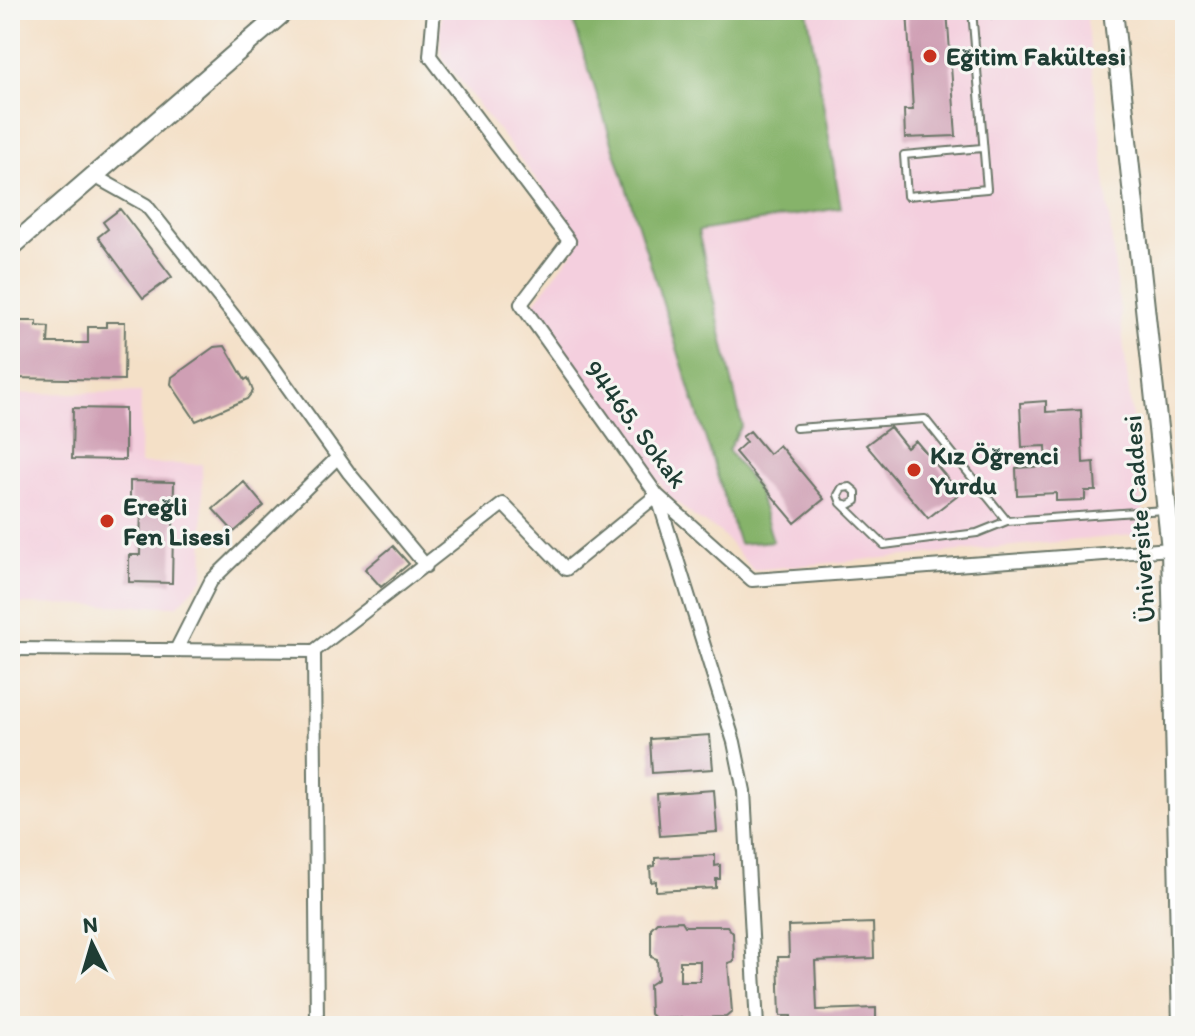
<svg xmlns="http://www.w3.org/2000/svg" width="1195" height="1036" viewBox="0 0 1195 1036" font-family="Itim,sans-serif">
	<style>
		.built { fill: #f4cfde }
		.forest { fill: #86b36b; stroke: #527850; stroke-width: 2 }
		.building { fill: #cf9fb4; fill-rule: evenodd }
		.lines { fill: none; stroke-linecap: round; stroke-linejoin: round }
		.lane-casing { stroke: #6a7667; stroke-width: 10 }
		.street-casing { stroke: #6a7667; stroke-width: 16 }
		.secondary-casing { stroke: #6a7667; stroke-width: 22 }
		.lane { stroke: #fff; stroke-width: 6 }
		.street { stroke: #fff; stroke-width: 12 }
		.secondary { stroke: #fff; stroke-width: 18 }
		.poi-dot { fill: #c8321e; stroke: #f6f6f2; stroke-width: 3 }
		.labels { text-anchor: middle; stroke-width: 6; stroke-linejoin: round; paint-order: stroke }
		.poi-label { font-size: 26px; font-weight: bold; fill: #1f3d34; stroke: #f6f6f2; text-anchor: start }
		.street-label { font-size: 26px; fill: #1f3d34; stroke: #f6f6f2 }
	</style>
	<rect width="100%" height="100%" fill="#f6f6f2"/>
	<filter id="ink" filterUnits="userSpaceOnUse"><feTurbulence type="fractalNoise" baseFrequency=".0125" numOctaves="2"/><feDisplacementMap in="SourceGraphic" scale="16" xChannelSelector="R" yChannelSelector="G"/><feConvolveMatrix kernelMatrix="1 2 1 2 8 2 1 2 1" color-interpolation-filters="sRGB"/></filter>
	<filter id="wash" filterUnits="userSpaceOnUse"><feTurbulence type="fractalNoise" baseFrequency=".006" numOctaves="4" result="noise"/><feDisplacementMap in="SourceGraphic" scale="32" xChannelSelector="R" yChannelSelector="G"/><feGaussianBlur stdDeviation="1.8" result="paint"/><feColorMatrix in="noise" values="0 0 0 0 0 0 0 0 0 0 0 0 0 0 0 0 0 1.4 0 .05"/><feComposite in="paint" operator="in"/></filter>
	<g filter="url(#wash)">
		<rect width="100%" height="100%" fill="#f4e0c7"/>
		<path class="built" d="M441 10H1086L1145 534 753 570 719 531 697 519 668 495 531 307 576 248 574 229 444 60 440 49Z
			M141 392 140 464H202L204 578 177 606 10 604V394Z"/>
		<path class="forest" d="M570 10H807L841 208 698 231 742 425 728 450 757 489 773 541 739 544Z"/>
		<g id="blocks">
			<path class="building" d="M907 10H947L956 136 905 138 904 110H913Z
				M120 209 172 277 143 298 98 237 108 229 103 222Z
				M13 321H37V326L49 327 48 343H88V327H106V322H125L124 380 12 378Z
				M225 346 245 380 248 378 253 391 247 399 196 421 171 384 172 377 214 347Z
				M1046 401V412L1081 410 1083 463 1094 462 1096 491H1085V500L1056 501V493L1017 495 1016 468 1047 466 1046 446 1022 447 1020 403Z
				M73 408 125 409V460L72 459Z
				M890 427 907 448 916 441 960 493 928 518 866 445Z
				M750 431 769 454 779 445 824 499 795 523 735 452 746 442 742 437Z
				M130 481 174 482 172 583 129 582V555H140L141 502 130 501Z
				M244 482 264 506 234 532 213 509Z
				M393 546 409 564 381 587 365 569Z
				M710 735 713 769 652 773 650 739Z
				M714 790 717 832 660 836 657 794Z
				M715 855V866L720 865V879H716V888L656 891V881L651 882 650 867 655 866V858Z
				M682 921 685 926H727L733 933 734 961 728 963 732 1012 726 1017 656 1019 650 1014 649 985 658 979 657 959 651 957V928L657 922ZM680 961H700V981H680Z
				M873 923 874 958 815 961 817 1010 876 1008V1026H791V1016H780L778 957H789L788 926Z"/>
		</g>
	</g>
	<g filter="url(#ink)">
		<use href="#blocks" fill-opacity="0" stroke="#6a7667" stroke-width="2"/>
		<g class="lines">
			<defs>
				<path id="lane" d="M972 10 987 189 907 196 904 155 982 148
					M993 10 994 15
					M796 428 925 419 1007 521 1164 510
					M841 503 849 505 856 501V492L850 487 842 488 838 495 841 503 884 545 977 533 1007 521"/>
				<path id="street" d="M434 10 430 56 569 241 521 304 657 495 752 580 1171 549
					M96 177 146 205 267 358 349 473 426 566
					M10 649 314 651 503 504 566 569 657 495 734 742 744 791 757 1026
					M176 650 211 581 338 457
					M314 651 317 1026"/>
				<path id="secondary" d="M1113 10 1171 549 1182 1026
					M10 248 286 10"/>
			</defs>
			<use href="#lane" class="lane-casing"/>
			<use href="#street" class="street-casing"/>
			<use href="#secondary" class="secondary-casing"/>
			<use href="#lane" class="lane"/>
			<use href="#street" class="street"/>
			<use href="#secondary" class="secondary"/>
		</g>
	</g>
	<g class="poi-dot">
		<circle cx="930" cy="56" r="8"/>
		<circle cx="914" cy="470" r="8"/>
		<circle cx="107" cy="521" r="8"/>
	</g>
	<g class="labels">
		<g class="poi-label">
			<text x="946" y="65">Eğitim Fakültesi</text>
			<text x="930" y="464">Kız Öğrenci<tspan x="930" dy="30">Yurdu</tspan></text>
			<text x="123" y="515">Ereğli<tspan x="123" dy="30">Fen Lisesi</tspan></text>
		</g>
		<g class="street-label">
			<text transform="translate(636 424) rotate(53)" y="9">94465. Sokak</text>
			<text transform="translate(1139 519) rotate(-94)" y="9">Üniversite Caddesi</text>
		</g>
	</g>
	<rect width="1195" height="1036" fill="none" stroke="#f6f6f2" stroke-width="40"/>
	<g transform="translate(92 944) rotate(355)" stroke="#f6f6f2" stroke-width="6" paint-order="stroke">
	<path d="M0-6L14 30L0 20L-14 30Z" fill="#1f3d34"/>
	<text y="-12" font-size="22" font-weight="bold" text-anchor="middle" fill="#1f3d34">N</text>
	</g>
</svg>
